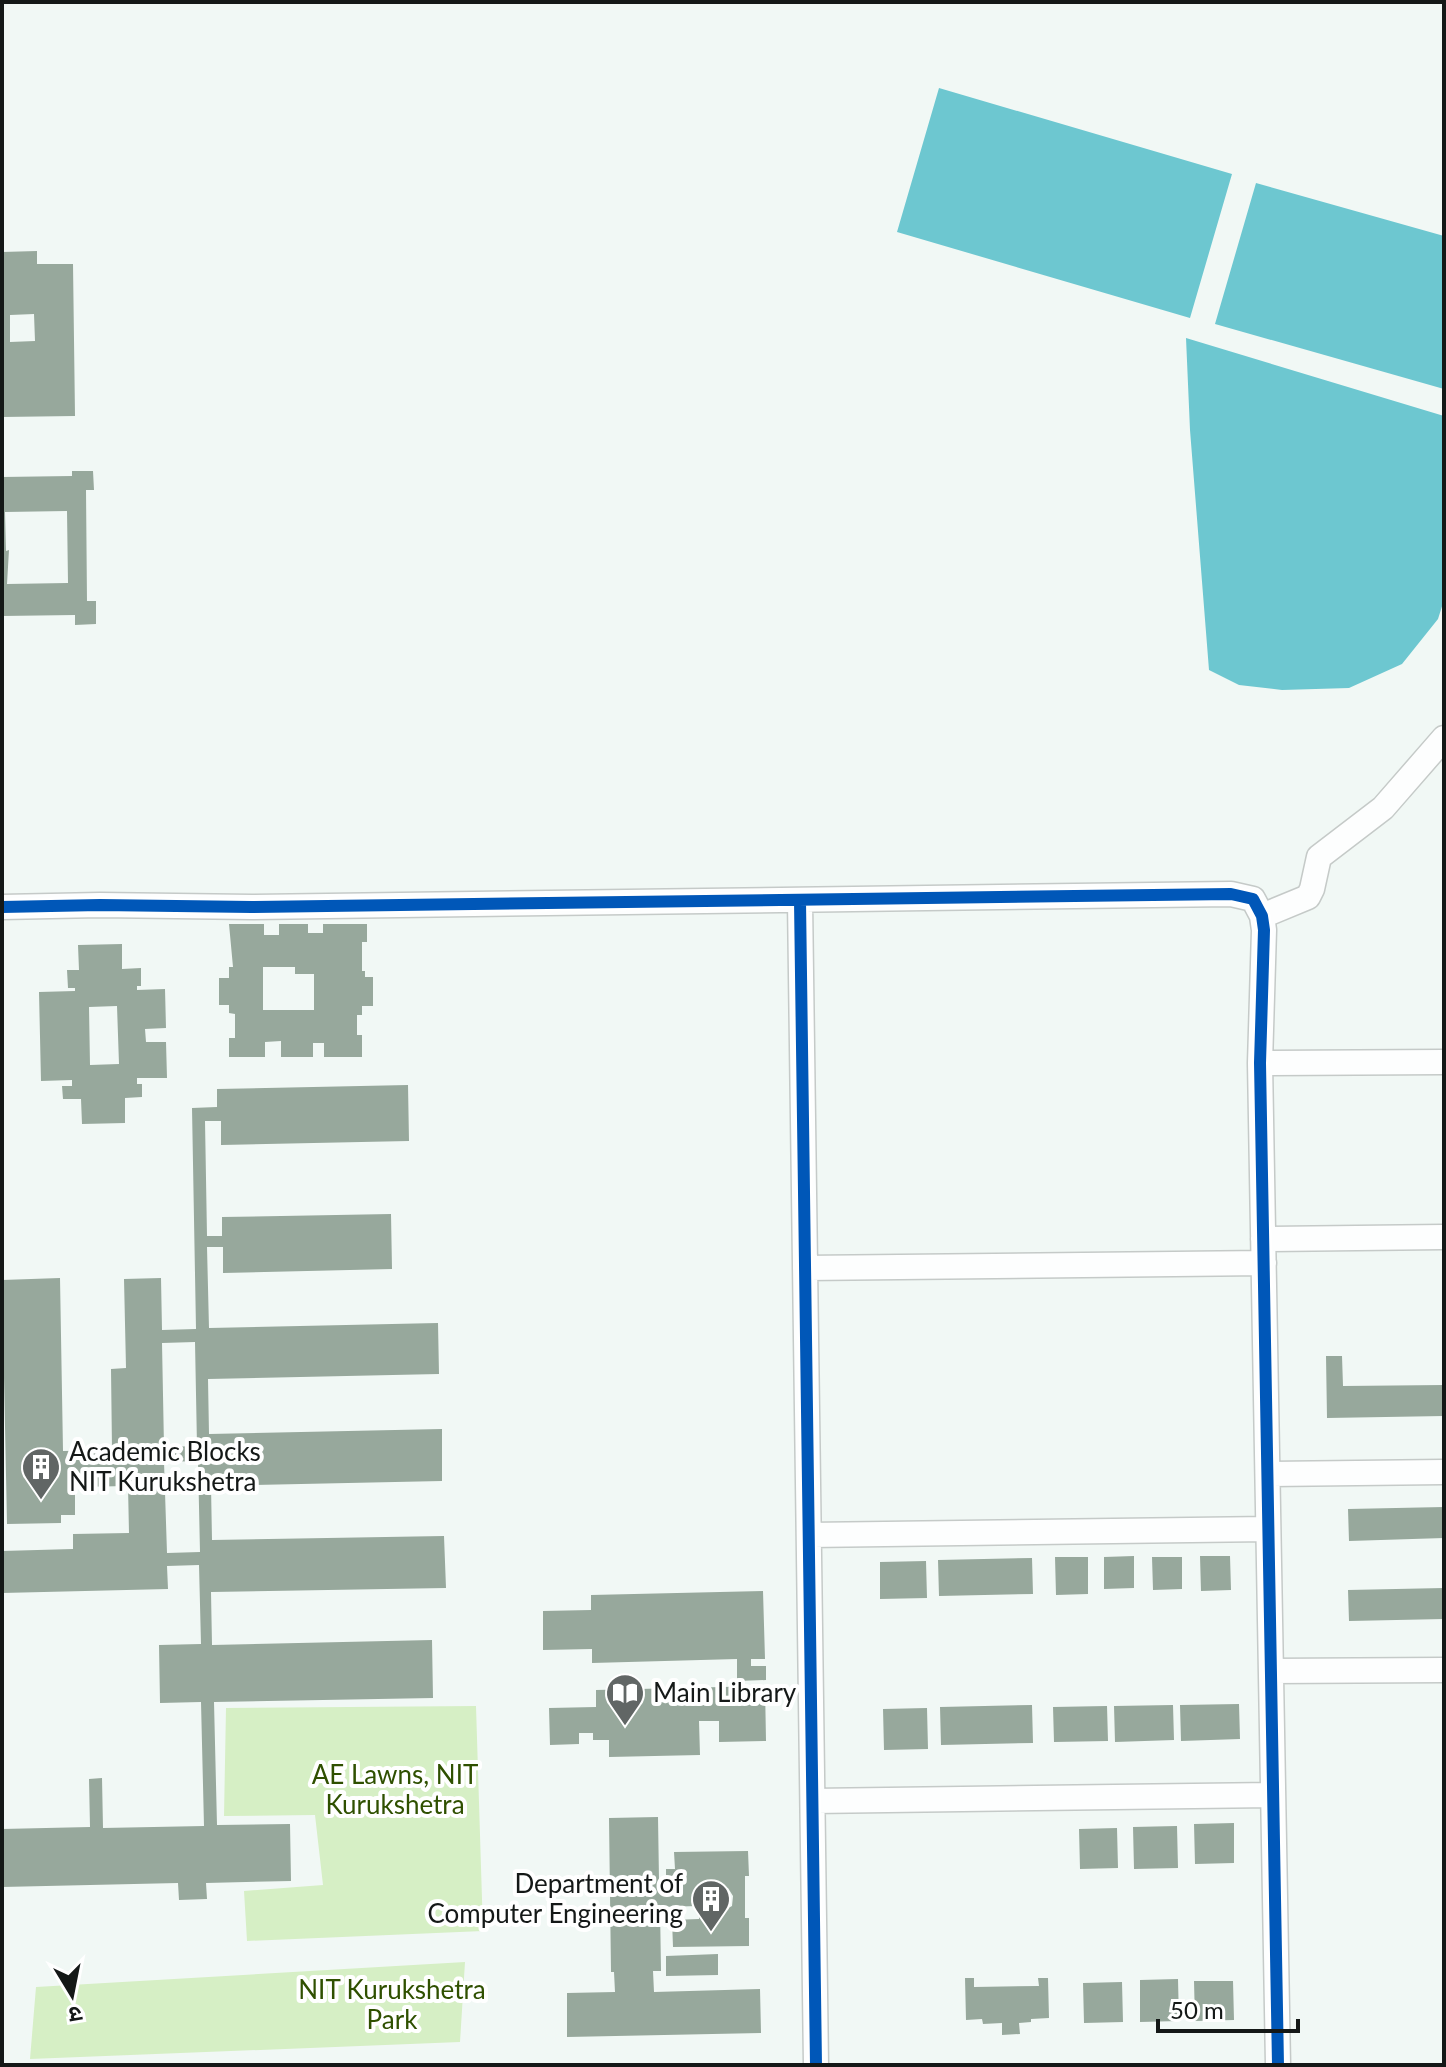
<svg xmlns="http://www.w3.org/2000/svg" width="1446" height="2067" viewBox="0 0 1446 2067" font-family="Lato,'Noto Sans Devanagari',sans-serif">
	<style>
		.green { fill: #d6efc5 }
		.water { fill: #6dc7d0 }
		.building { fill: #97a89c; fill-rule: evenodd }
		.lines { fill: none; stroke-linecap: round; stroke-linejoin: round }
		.minor-casing { stroke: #c5cac8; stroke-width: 27 }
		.minor { stroke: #fdfefe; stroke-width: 24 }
		.cycleway-casing { stroke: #fff; stroke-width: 17 }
		.cycleway { stroke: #0057b8; stroke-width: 12 }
		.labels { text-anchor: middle; stroke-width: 8; stroke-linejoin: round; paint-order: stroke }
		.poi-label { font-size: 26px; fill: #141817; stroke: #fff; text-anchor: start }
		.park-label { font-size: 26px; fill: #2f5000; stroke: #fff }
	</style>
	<rect width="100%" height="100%" fill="#f1f8f5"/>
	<path class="green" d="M476 1706 483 1931 247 1941 244 1891 323 1885 315 1815 224 1816 226 1708Z
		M465 1962 460 2042 30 2059 36 1987Z"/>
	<path class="water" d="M939 88 1232 174 1190 318 897 232Z
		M1256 183 1444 236V389L1215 324Z
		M1186 338 1444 416V600L1438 619 1402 664 1349 688 1282 690 1239 685 1209 670 1190 430Z"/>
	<path class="building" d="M37 251V264H73L75 416 2 417V252ZM34 314 35 341 10 342V315Z
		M72 471H93L94 490H86L87 601H96V624L75 625V615L2 616V477L72 476ZM67 511 68 583 7 584 9 550 6 551 5 512Z
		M229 924H264V935H279V924H308V933H323V924H367V942H362V971H365V977H373V1006H362V1015H357V1035H362V1057H324V1043H313V1057H281V1041L265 1042V1057H229V1038H235V1014L229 1013V1005H219V978H229V967H233ZM263 967H295V974H314V1010H263Z
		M122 944V969L141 968V986H137V990L165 989 166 1028 145 1029 146 1042H166L167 1078H137V1084H142V1097L125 1098V1123L82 1124 81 1099H63L62 1086H72V1080L41 1081 39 992 75 991V988H68L67 970H79L78 945ZM117 1006 119 1064 90 1065 89 1007Z
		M408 1085 409 1141 221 1145V1121H205L207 1236H222V1217L391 1214 392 1269 223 1273V1247H207L209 1328 438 1323 439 1374 208 1379 209 1434 442 1429V1481L211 1486 212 1540 444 1536 446 1588 211 1592 212 1645 432 1640 433 1698 214 1702 217 1825 290 1824 291 1881 206 1883 207 1899 179 1900 178 1883 2 1887V1829L90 1827 89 1779 102 1778 103 1828 204 1826 201 1702 160 1703 159 1645 201 1644 199 1565 167 1566 168 1589 2 1593V1551L73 1549V1534L129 1533 128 1486 75 1487V1515H61V1523L7 1524 2 1280 60 1278 63 1451 112 1450 111 1369 126 1368 124 1279 161 1278 162 1330 196 1329 192 1108 217 1107V1089ZM195 1342 197 1446 164 1447 162 1343ZM198 1461 200 1552 167 1553 164 1462Z
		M1326 1356H1342L1343 1386 1444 1385V1416L1327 1418Z
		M1444 1507V1538L1349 1541 1348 1509Z
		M1134 1556V1588L1104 1589V1557Z
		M1200 1556H1230L1231 1590 1201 1591Z
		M1055 1557H1088V1594L1056 1595Z
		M1152 1557H1182V1589L1153 1590Z
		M1032 1558 1033 1594 939 1596 938 1560Z
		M926 1561 927 1598 880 1599V1562Z
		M1444 1588V1619L1349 1621 1348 1590Z
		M763 1591 765 1659H751V1666H766V1680L737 1681V1659L592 1663V1649L543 1650V1611L591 1610V1595Z
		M765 1686 766 1741 719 1742V1721H699L700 1755 609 1757V1740H593V1733H579V1744L550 1745 549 1708 596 1707V1690Z
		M1239 1704 1240 1739 1181 1741 1180 1705Z
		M1032 1705 1033 1743 941 1745 940 1707Z
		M1173 1705 1174 1740 1115 1742 1114 1706Z
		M1107 1706 1108 1741 1054 1742 1053 1707Z
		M927 1708 928 1749 884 1750 883 1709Z
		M658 1817 659 1880H666V1869H675L674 1852 748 1851 749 1876H745V1918H749V1946L673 1947 672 1920 699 1919V1906L660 1907 661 1971H653L654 1992 760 1989 761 2033 567 2037V1993L615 1992 614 1972H611L609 1818ZM719 1886 728 1888 733 1896 732 1906 723 1911 714 1909 708 1901 711 1891Z
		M1234 1823V1863L1195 1864 1194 1824Z
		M1177 1826 1178 1868 1134 1869 1133 1827Z
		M1117 1828 1118 1868 1080 1869 1079 1829Z
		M718 1954V1975L666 1976V1956Z
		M965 1978H974V1987L1039 1986 1038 1978H1048L1049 2018 1031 2019V2022L1019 2023 1020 2034 1002 2035V2023L983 2024 982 2019 966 2020Z
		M1178 1979 1179 2021 1140 2022V1980Z
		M1194 1981H1233L1234 2020 1195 2021Z
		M1122 1982 1123 2022 1084 2023 1083 1983Z"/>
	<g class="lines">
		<defs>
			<path id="minor" d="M800 901 816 2065
				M2 907 100 905 252 907 1231 894 1253 899 1262 916 1264 930 1260 1063 1278 2065
				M1262 916 1308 897 1312 889 1319 857 1383 808 1444 738
				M1260 1063 1444 1062
				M1263 1239 1444 1237
				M805 1268 1264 1263
				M1268 1474 1444 1472
				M809 1535 1268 1529
				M1271 1671 1444 1670
				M813 1801 1273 1795"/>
		</defs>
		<use href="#minor" class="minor-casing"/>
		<use href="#minor" class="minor"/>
		<defs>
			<path id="cycleway" d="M800 901 816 2065
				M2 907 100 905 252 907 1231 894 1253 899 1262 916 1264 930 1260 1063 1278 2065"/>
		</defs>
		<use href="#cycleway" class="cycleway-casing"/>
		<use href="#cycleway" class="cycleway"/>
	</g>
	<defs>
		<symbol id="building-pin" viewBox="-11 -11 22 30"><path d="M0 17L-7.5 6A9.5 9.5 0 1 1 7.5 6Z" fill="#616665" stroke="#fff"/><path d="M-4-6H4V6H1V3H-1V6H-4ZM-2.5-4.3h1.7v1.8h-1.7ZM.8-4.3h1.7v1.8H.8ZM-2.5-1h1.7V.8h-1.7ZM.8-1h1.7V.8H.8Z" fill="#fff"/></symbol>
		<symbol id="library-pin" viewBox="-11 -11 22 30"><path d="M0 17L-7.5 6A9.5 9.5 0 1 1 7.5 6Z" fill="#616665" stroke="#fff"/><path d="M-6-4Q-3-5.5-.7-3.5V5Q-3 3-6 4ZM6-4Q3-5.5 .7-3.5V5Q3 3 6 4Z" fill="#fff"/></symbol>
	</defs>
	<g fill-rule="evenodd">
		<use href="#building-pin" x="19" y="1445" width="44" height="60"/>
		<use href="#library-pin" x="603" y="1671" width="44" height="60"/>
		<use href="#building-pin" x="689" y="1877" width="44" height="60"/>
	</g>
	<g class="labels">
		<g class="poi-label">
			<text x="69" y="1461">Academic Blocks<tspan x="69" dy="30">NIT Kurukshetra</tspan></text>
			<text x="653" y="1702">Main Library</text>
			<text x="683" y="1893" text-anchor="end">Department of<tspan x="683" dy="30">Computer Engineering</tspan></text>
		</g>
		<g class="park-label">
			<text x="395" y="1784">AE Lawns, NIT<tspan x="395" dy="30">Kurukshetra</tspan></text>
			<text x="392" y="1999">NIT Kurukshetra<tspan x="392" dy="30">Park</tspan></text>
		</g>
	</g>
	<rect width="1446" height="2067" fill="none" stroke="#141817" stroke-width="8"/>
	<g transform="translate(72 1995) rotate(170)" stroke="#ffffff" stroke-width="6" paint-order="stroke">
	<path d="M0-6L14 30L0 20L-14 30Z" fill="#141817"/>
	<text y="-12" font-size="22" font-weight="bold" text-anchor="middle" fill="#141817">उ</text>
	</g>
	<path d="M1158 2019v12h140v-12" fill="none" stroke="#141817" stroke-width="4"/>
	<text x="1170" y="2019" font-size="24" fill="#141817" stroke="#ffffff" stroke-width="6" paint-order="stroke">50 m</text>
</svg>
